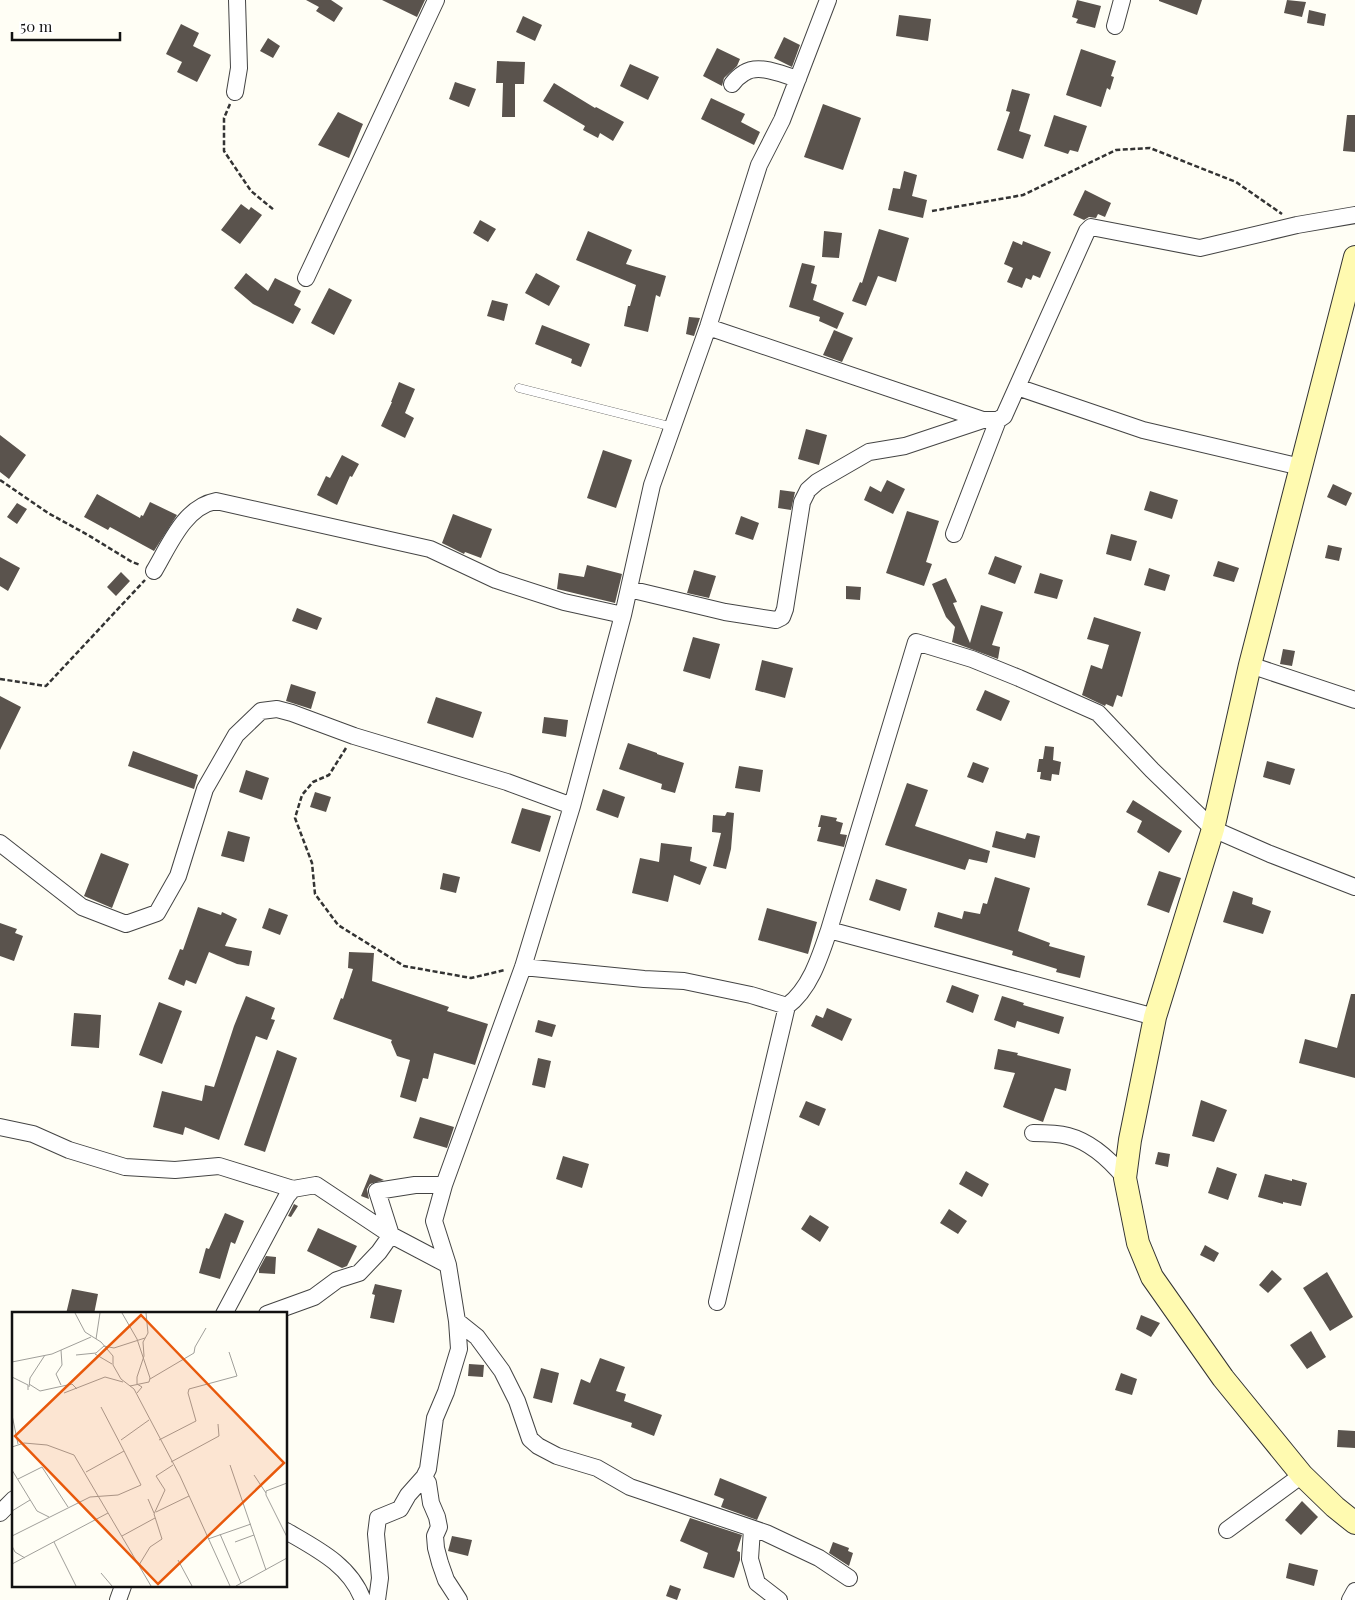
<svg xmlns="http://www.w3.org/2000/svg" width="1355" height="1600" viewBox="0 0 1355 1600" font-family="'Playfair Display',serif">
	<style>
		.building { fill: #5a534d }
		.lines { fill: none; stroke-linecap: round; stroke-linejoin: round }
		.service-casing { stroke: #444; stroke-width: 9 }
		.minor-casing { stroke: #444; stroke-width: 18 }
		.secondary-casing { stroke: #333; stroke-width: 24 }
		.path { stroke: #333; stroke-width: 2.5; stroke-dasharray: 5 2.5; stroke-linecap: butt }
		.service { stroke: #fff; stroke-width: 8 }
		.minor { stroke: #fff; stroke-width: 16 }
		.secondary { stroke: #fffab0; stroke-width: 22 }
		.inset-road { fill: none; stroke: #a09f9a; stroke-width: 1 }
		.view { fill: #e8590c; fill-opacity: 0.15; stroke: #e8590c; stroke-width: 2.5 }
		.inset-edge { fill: none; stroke: #111; stroke-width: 2.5 }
	</style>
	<rect width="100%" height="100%" fill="#fffef5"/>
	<path class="building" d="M306 0H331L343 8 334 22 316 11 319 7Z
		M382 0H425L417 17Z
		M1077 0 1101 6 1095 28 1076 23 1078 19 1072 17Z
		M1159 0H1202L1197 15 1159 1Z
		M1287 0 1306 2 1302 17 1284 13Z
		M1309 10 1326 14 1324 26 1307 23Z
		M899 15 931 19 928 41 896 36Z
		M523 16 542 25 535 41 516 32Z
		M181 24 199 33 193 46 211 55 197 82 177 72 182 62 166 54Z
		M784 37 800 45 792 67 774 58Z
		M268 38 280 46 273 58 260 51Z
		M717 48 740 59 737 66 724 78 722 86 703 76Z
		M1081 49 1116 61 1111 76 1114 77 1110 90 1107 88 1101 107 1066 95Z
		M497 61 525 62 524 84H515V117H502L503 83H496Z
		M630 64 659 77 648 100 620 86Z
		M455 82 476 89 469 107 449 99Z
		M554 83 595 108 596 107 624 122 613 141 600 133 598 138 583 130 585 126 543 101Z
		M1012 89 1030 94 1019 131 1031 135 1023 159 997 150 1010 112 1006 111Z
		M711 98 745 114 741 122 760 132 754 145 701 119Z
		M823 104 861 118 843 170 804 157Z
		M338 112 363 124 349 158 318 145Z
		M1054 115 1087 126 1078 152 1070 150 1068 154 1044 146Z
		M1347 115H1355V152L1343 151Z
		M904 171 917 175 912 196 927 200 923 218 888 210 893 188 900 189Z
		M1085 190 1111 203 1105 217 1098 214 1096 218 1089 217 1084 220 1073 215Z
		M241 204 249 210 251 207 262 215 240 244 221 230Z
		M480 220 496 229 488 242 473 233Z
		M879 229 909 238 896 282 878 276 866 306 852 301 860 282 862 283Z
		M588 231 632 250 626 264 666 276 660 297 656 295 648 332 624 326 628 306H630L636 285 576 260Z
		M824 231 842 233 839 258 822 257Z
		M1013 241 1022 245 1023 241 1051 252 1040 278 1033 275 1031 280 1026 278 1022 288 1007 282 1013 268 1004 264Z
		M802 263 815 266 811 283 817 285 813 300 844 313 837 329 819 321 820 317 789 307Z
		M246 273 268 291 275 278 301 291 294 305 301 309 293 324 253 304 234 288Z
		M536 273 560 286 549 306 525 293Z
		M329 288 352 300 334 335 311 323Z
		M492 300 508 304 504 321 487 316Z
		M689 317 700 318 694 336 686 334Z
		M542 325 590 344 581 367 571 363 572 359 535 344Z
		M834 330 853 338 842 362 823 355Z
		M399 382 415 389 405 413 414 418 405 438 381 426 392 402H391Z
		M806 429 827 435 819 465 798 459Z
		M0 435 26 455 9 479 0 472Z
		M603 450 632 460 616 508 587 498Z
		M342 455 359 464 352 477 350 476 337 505 317 495 326 476 330 478Z
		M887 480 905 489 893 514 864 500 870 486 881 492Z
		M1333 484 1352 493 1346 506 1327 497Z
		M780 490 795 492 791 510 778 508Z
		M1150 491 1178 500 1172 519 1144 510Z
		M97 494 140 518 141 515 143 516 150 502 177 515 154 551 110 527 108 530 84 517Z
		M17 503 27 509 17 524 7 517Z
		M907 511 939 521 926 562 932 564 924 586 886 573Z
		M453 514 492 529 481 558 465 552 464 554 442 543Z
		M741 516 759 523 753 540 735 534Z
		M1111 534 1137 541 1131 561 1106 554Z
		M1328 545 1342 548 1339 561 1325 558Z
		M995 556 1022 566 1015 584 988 574Z
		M0 557 20 568 8 591 0 586Z
		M1218 561 1239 568 1234 582 1213 576Z
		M587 565 622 574 615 603 557 589 559 573 584 577Z
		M1149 568 1170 575 1165 591 1144 585Z
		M694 570 716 576 709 598 687 593Z
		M121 572 130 581 116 596 107 587Z
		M1040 573 1063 580 1057 599 1034 593Z
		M946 578 957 602 953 603 970 643 981 605 1003 612 992 645 1000 647 998 659 952 642 955 627 946 617 932 584Z
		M846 586 861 587 860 600 846 599Z
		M297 608 322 618 317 630 292 621Z
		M1094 617 1141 632 1122 697 1117 695 1113 707 1106 704 1105 706 1082 695 1091 665 1102 669 1109 645 1087 639Z
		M693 637 720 644 710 679 683 671Z
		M1283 649 1295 651 1292 666 1280 664Z
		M762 660 793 668 785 698 755 690Z
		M291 684 316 692 311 709 286 701Z
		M985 690 1010 701 1001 721 976 710Z
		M0 696 21 707 0 750Z
		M436 697 482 712 473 738 427 723Z
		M544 717 568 720 566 737 542 733Z
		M628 743 657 753V754L684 763 675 793 661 789 662 784 619 769Z
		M1045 746 1054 747 1053 760 1061 762 1059 775 1052 774 1051 781 1040 779 1041 772H1037L1039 759H1043Z
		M133 751 198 775 194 789 128 766Z
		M1267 761 1295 769 1290 785 1263 777Z
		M973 762 989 768 983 783 967 777Z
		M739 766 763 770 760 792 735 788Z
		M246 770 269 778 262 800 239 792Z
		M907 783 928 790 915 826 990 851 987 863 969 859 965 870 885 845Z
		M603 789 625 797 618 818 596 810Z
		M315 792 331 797 326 812 310 807Z
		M1133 800 1182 831 1169 853 1137 832 1142 821 1126 812Z
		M522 808 551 816 540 852 511 843Z
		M727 812 734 813 731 849 726 869 713 866 721 833 712 832 713 815 725 816Z
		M821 815 837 818 836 821 843 823 840 834 847 835 844 847 817 841 821 827H818Z
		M228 831 250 837 244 862 221 856Z
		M996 831 1025 839 1027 833 1040 836 1035 858 992 847Z
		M661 843 692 847 690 861 707 867 700 885 674 875 668 902 632 893 640 858 659 862Z
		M101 853 129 864 112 908 84 896Z
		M1159 871 1181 878 1169 913 1147 905Z
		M443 873 460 877 456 893 440 889Z
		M995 877 1030 888 1018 931 1050 943 1049 946 1085 956 1080 978 1056 972 1057 969 1012 955 1013 951 934 927 938 912 962 919 964 911 980 914 983 903 987 904Z
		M876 879 907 889 900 911 869 900Z
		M1233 891 1253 898 1252 904 1271 911 1263 934 1223 922Z
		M198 907 221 915 222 912 237 919 225 946 252 951 249 966 237 964 209 952 196 984 186 980 184 986 168 979 180 949 183 950Z
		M269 908 288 915 280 935 262 928Z
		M767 908 817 922 808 954 758 940Z
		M0 923 17 929 15 933 23 936 14 961 0 956Z
		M349 952 374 953 372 981 449 1007 447 1011 488 1024 475 1065 434 1053 428 1079 423 1078 416 1102 400 1097 410 1060 397 1056 391 1042 392 1040 333 1019 341 998 343 999 353 969 348 968Z
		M952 985 979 995 973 1013 946 1002Z
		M1351 994H1355V1078L1299 1063 1305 1039 1337 1048Z
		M246 996 275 1008 271 1019 275 1020 267 1040 256 1036 219 1140 185 1127 183 1135 153 1127 162 1091 202 1101 205 1085 214 1087 234 1026Z
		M1002 996 1024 1003 1023 1005 1064 1017 1059 1034 1017 1021 1015 1028 994 1020Z
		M159 1002 182 1011 162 1064 139 1055Z
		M827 1008 852 1019 842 1041 811 1026 816 1015 823 1018Z
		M74 1013 101 1015 99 1048 71 1046Z
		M538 1020 556 1025 552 1037 535 1032Z
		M998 1049 1018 1053 1017 1055 1071 1069 1066 1091 1055 1088 1043 1122 1003 1107 1015 1073 994 1069Z
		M277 1050 297 1058 265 1152 244 1145Z
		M538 1058 551 1061 545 1088 532 1085Z
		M1201 1100 1227 1110 1214 1142 1192 1136Z
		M806 1101 826 1109 819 1126 799 1117Z
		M420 1117 454 1127 447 1148 413 1138Z
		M1158 1152 1170 1154 1168 1167 1155 1164Z
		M563 1156 589 1164 582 1188 556 1179Z
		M1217 1167 1237 1174 1228 1200 1208 1193Z
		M966 1171 989 1184 982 1197 959 1184Z
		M370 1174 384 1180 370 1184 367 1189 369 1199 361 1196Z
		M1265 1174 1292 1181V1179L1307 1183 1301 1206 1283 1202V1204L1258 1197Z
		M294 1204 298 1206 291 1217 288 1216Z
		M949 1209 967 1221 958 1234 940 1223Z
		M225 1213 244 1221 235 1244 231 1242 220 1279 199 1273 206 1248 209 1249Z
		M810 1215 829 1227 820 1242 801 1229Z
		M318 1228 357 1246 347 1266 342 1268 307 1251Z
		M1205 1245 1219 1253 1214 1262 1200 1255Z
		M266 1256 276 1257 275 1274 259 1273V1269Z
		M1272 1270 1282 1279 1268 1293 1259 1285Z
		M1327 1272 1353 1317 1330 1331 1303 1288Z
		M375 1284 402 1290 394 1323 370 1318 375 1295 372 1294Z
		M72 1289 98 1294 94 1314H66Z
		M1141 1315 1160 1323 1151 1337 1136 1329Z
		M1311 1331 1326 1357 1307 1369 1290 1345Z
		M600 1358 625 1367 616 1391 626 1394 624 1401 662 1415 654 1436 631 1427 632 1423 573 1404 581 1379 590 1383Z
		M469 1364 484 1365 483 1377 468 1376Z
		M541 1368 559 1373 552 1403 533 1398Z
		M1121 1373 1137 1379 1132 1395 1115 1390Z
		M1338 1430 1355 1431V1448L1337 1447Z
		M720 1478 767 1497 757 1520 721 1507 724 1499 714 1495Z
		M1302 1501 1318 1517 1301 1535 1285 1520Z
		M690 1518 742 1535 737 1551 740 1552V1560L734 1578 703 1568 708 1553 680 1541Z
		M452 1536 472 1540 468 1556 448 1551Z
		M833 1542 849 1548 848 1551 853 1553 849 1566 829 1553Z
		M1289 1563 1318 1570 1314 1586 1286 1578Z
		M670 1585 681 1589 677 1600 666 1596Z"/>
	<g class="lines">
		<defs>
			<path id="service" d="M519 388 673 427"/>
			<path id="minor" d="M1115 26 1122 0
				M732 84C735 80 739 76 744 73 759 63 783 75 798 79
				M235 92 239 68 237 0
				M306 278 436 0
				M708 327 983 420
				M1017 387 1143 430 1301 467
				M954 534 998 420
				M154 571C169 546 184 507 216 501L430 549 496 580 564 602 623 615
				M629 589 725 612 776 620 782 617 785 609 802 502 808 490 817 482 869 452 905 446 983 420H998L1004 416 1087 231 1091 227 1200 248 1297 225 1355 215
				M1250 665 1355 700
				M0 843 82 907 126 924 157 913 178 876 205 789 236 735 261 711 277 709 292 713 354 736 507 782 572 806
				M523 967 644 979 684 981 751 995 787 1006
				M1155 1017 829 930 916 642 972 659 1019 678 1098 713 1152 770 1213 829 1270 854 1355 887
				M0 1127 33 1134 69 1150 125 1167 175 1170 219 1166 293 1189
				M1033 1133C1045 1133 1057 1133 1068 1136 1091 1142 1111 1161 1125 1178
				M717 1302 787 1006C810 989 820 957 829 930
				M224 1314 287 1196 293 1189 316 1185 391 1235 448 1265
				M267 1314 314 1297 337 1280 359 1273 379 1252 391 1235 377 1191 415 1185H444
				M457 1321 477 1337 502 1371 517 1401 530 1439 538 1446 557 1456 597 1468 630 1487 766 1533 819 1558 849 1578
				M424 1477 428 1483 431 1503 437 1517 439 1527 435 1536 436 1548 440 1563 446 1580 459 1600
				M0 1513 14 1499
				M752 1529 750 1559 757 1583 779 1600
				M1227 1530 1302 1475
				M286 1531C317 1549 350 1565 363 1600
				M118 1600 123 1586
				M377 1600 380 1578 376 1534 378 1518 400 1509 408 1495 424 1477 428 1469 435 1418 446 1392 459 1349 457 1321 448 1265 434 1221 444 1185 523 967 572 806 623 615 652 485 708 327 759 165 782 120 828 0
				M1350 1600 1355 1591"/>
			<path id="secondary" d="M1355 257 1250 665 1213 829 1155 1017 1130 1140 1125 1178 1138 1243 1152 1277 1223 1378 1302 1475 1335 1507 1355 1523"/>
		</defs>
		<use href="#service" class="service-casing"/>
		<use href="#minor" class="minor-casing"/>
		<use href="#secondary" class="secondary-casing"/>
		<path class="path" d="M230 104 224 118V151L251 191 274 210
			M932 211 1023 195 1116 150 1150 148 1236 182 1282 214
			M0 480 48 513 88 535 132 562 140 565
			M0 679 46 686 145 580
			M346 748 329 775 313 782 302 795 295 818 312 863 315 894 338 925 404 966 471 978 505 970"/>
		<use href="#service" class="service"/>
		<use href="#minor" class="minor"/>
		<use href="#secondary" class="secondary"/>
	</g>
	<g transform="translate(12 1312)">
		<rect width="275" height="275" fill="#fffef5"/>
		<path class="inset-road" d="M63 1 73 20 89 30 101 44V53L109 67 122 77 168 164 218 274M110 1 125 27 138 66 137 70 118 74M84 27 88 1M49 38 50 53 44 62 49 73M83 42 100 52M64 43 84 41 92 34 102 36 133 26M0 50 40 42 79 25M0 65 16 73V78M138 67 182 41 183 35 194 16M17 72 28 79 60 72 65 77M17 75 18 66 33 43M52 81 93 65 111 70M125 81 130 75 125 72V65L132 44 131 30 136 21 134 1M89 95 112 139M0 103 6 132M275 113V144M109 128 137 108M147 128 184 109 176 81 177 77 225 64 217 40M0 135 12 131 35 133 62 143 139 274M159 150 207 124 206 112M218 153 254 258M0 158 25 199 37 205M242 163 254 181M6 167 30 155 56 195M275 171 254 179V183L275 225M136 187 142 201M0 199 18 188M144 200 177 184M208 222 229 271M0 224 78 185 106 183 129 173 112 139 74 160M110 224 143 206M196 227 239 212M42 230 64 274M223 230 242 223M0 234 3 240 13 246M166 248 180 274M0 252 96 201M127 253 138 235 150 227 142 202 153 178 144 164 161 153M89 261 100 274M224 274 275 246"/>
		<path class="view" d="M129 3 272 151 146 272 3 124Z"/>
		<rect width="275" height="275" class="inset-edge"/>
	</g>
	<path d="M12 32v8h108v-8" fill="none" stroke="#111111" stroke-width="2.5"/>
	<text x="20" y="32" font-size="15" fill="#111111" stroke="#ffffff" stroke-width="4" paint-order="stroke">50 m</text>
</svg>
